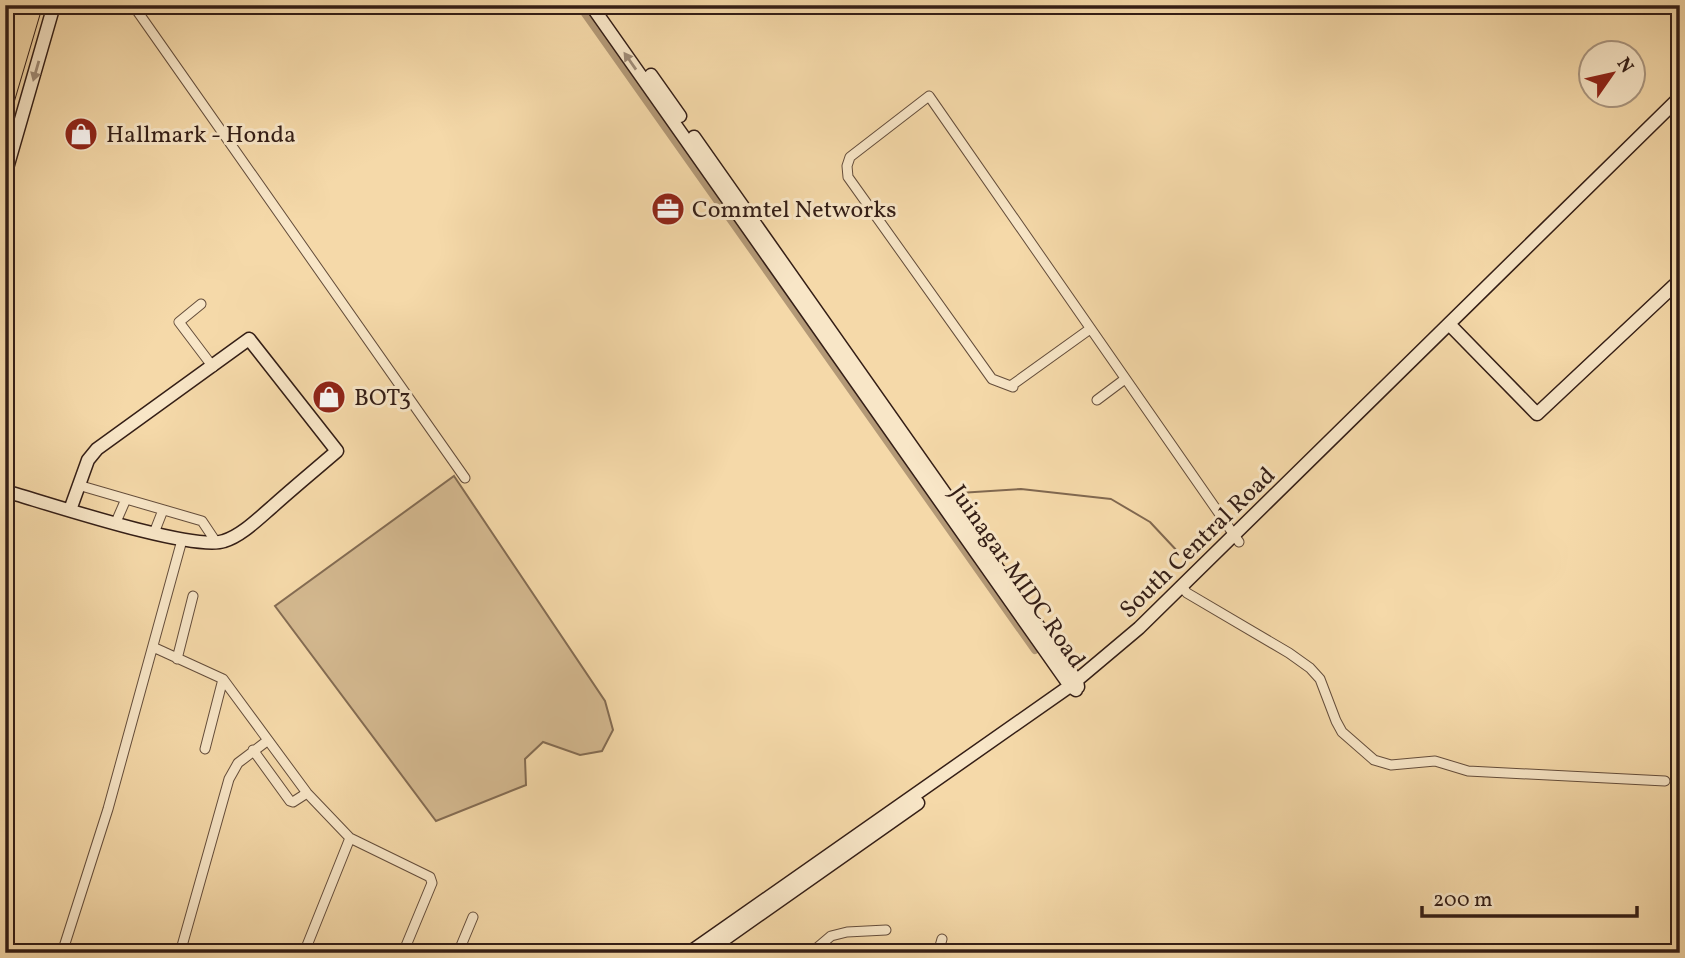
<svg xmlns="http://www.w3.org/2000/svg" width="1685" height="958" viewBox="0 0 1685 958" font-family="Vollkorn,serif">
	<style>
		.green { fill: #d4b990; stroke: #846c53; stroke-width: 2 }
		.lines { fill: none; stroke-linecap: round; stroke-linejoin: round }
		.stream { stroke: #806850; stroke-width: 2 }
		.canal { stroke: #b39977; stroke-width: 8 }
		.street-casing { stroke: #644d3b; stroke-width: 11 }
		.secondary-casing { stroke: #341e16; stroke-width: 15 }
		.highway-casing { stroke: #341e16; stroke-width: 18 }
		.street { stroke: #f8e6c7; stroke-width: 9 }
		.secondary { stroke: #f8e6c7; stroke-width: 12 }
		.highway { stroke: #f5d9a9; stroke-width: 16 }
		.oneway { fill: #a08c77 }
		.labels { text-anchor: middle; stroke-width: 6; stroke-linejoin: round; paint-order: stroke }
		.poi-label { font-size: 24px; fill: #341e16; stroke: #f8e6c7; text-anchor: start }
		.street-label { font-size: 24px; fill: #341e16; stroke: #f8e6c7 }
	</style>
	<rect width="100%" height="100%" fill="#f5d9a9"/>
	<filter id="stains"><feTurbulence type="fractalNoise" baseFrequency=".00286" numOctaves="4"/><feColorMatrix values="0 0 0 0 .2 0 0 0 0 .09 0 0 0 0 .02 0 0 0 .5 -.17"/></filter>
	<radialGradient id="worn" r=".72"><stop offset=".6" stop-color="#630" stop-opacity="0"/><stop offset="1" stop-color="#630" stop-opacity=".3"/></radialGradient>
	<path class="green" d="M454 476 605 701 613 730 602 751 580 755 543 742 525 759 526 785 436 821 275 606Z"/>
	<g class="lines">
		<path class="stream" d="M953 496 959 493 1021 489 1111 499 1150 522 1179 553"/>
		<path class="canal" d="M579 5 1035 650"/>
		<defs>
			<path id="street" d="M133 5 465 478
				M201 304 179 322 213 367
				M1090 329 1012 385 1013 387 992 379 848 177 847 166 850 157 929 96 1239 542
				M1097 400 1125 379
				M78 485 202 521 216 542
				M116 522 126 499
				M154 533 163 510
				M1182 587 1187 593 1289 653 1310 668 1320 679 1336 721 1342 732 1374 760 1391 765 1435 761 1468 771 1665 781
				M153 647 223 679 307 793 350 838 430 877 432 883 403 953
				M177 659 193 596
				M205 749 223 679
				M253 750 290 801 293 802 307 793
				M62 953 108 809 182 540
				M180 953 229 779 238 763 267 741
				M304 953 350 838
				M458 953 473 917
				M811 953 831 936 847 932 886 930
				M938 953 942 939"/>
			<path id="secondary" d="M591 5 1070 686 1076 690
				M651 75 680 116
				M694 137 1077 681 1078 687
				M5 175 54 5
				M1449 324 1537 414 1680 280
				M5 491C44 502 193 552 224 541 241 536 258 519 272 507 293 488 315 470 337 451L249 339 97 449 88 460 70 510
				M689 953 1070 686 1139 628 1680 97
				M705 953 918 803"/>
			<path id="highway" d="M5 18 9 5
				M5 60 21 5
				M5 103 34 5"/>
		</defs>
		<use href="#street" class="street-casing"/>
		<use href="#secondary" class="secondary-casing"/>
		<use href="#highway" class="highway-casing"/>
		<use href="#street" class="street"/>
		<use href="#secondary" class="secondary"/>
		<use href="#highway" class="highway"/>
	</g>
	<defs><path id="oneway-solid" d="M-6-.8H1V-3.2L6.5 0L1 3.2V.8H-6Z" transform="scale(1.75)"/></defs>
	<g class="oneway">
		<use href="#oneway-solid" transform="translate(630 61) rotate(-125)"/>
		<use href="#oneway-solid" transform="translate(36 71) rotate(106)"/>
	</g>
	<defs>
		<symbol id="shop-disc" viewBox="-11 -11 22 22"><circle r="9.5" fill="#8f2418" stroke="#f8e6c7"/><path d="M-5-2.5h2.3a2.7 3.5 0 0 1 5.4 0H5L5.5 6h-11ZM-1.5-2.5h3a1.5 2.3 0 0 0-3 0Z" fill="#fff"/></symbol>
		<symbol id="office-disc" viewBox="-11 -11 22 22"><circle r="9.5" fill="#8f2418" stroke="#f8e6c7"/><path d="M-6-3h4V-5.5h4V-3h4V5H-6ZM-1-4.5V-3h2v-1.5ZM-6 0V1H6V0Z" fill="#fff"/></symbol>
	</defs>
	<g fill-rule="evenodd">
		<use href="#shop-disc" x="62" y="115" width="38" height="38"/>
		<use href="#office-disc" x="649" y="190" width="38" height="38"/>
		<use href="#shop-disc" x="310" y="378" width="38" height="38"/>
	</g>
	<g class="labels">
		<g class="poi-label">
			<text x="106" y="142">Hallmark - Honda</text>
			<text x="692" y="217">Commtel Networks</text>
			<text x="354" y="405">BOT3</text>
		</g>
		<g class="street-label">
			<text transform="translate(1197 542) rotate(-44)" y="8">South Central Road</text>
			<text transform="translate(1018 576) rotate(55)" y="8">Juinagar MIDC Road</text>
		</g>
	</g>
	<rect width="1685" height="958" fill="none" stroke="#f5d9a9" stroke-width="28"/>
	<rect x="7" y="7" width="1671" height="944" fill="none" stroke="#341e16" stroke-width="3.5"/>
	<rect x="14" y="14" width="1657" height="930" fill="none" stroke="#341e16" stroke-width="2"/>
	<g transform="translate(1612 74) rotate(56)"><circle r="33" fill="#f8e6c7" stroke="#aa9680" stroke-width="2"/>
	<path d="M0-5L12 26L0 18L-12 26Z" fill="#8f2418"/>
	<text y="-10" font-size="19" font-weight="bold" text-anchor="middle" fill="#341e16">N</text>
	</g>
	<path d="M1422 906v10h215v-10" fill="none" stroke="#341e16" stroke-width="3.5"/>
	<text x="1433" y="906" font-size="21" fill="#341e16" stroke="#f8e6c7" stroke-width="5" paint-order="stroke">200 m</text>
	<rect width="100%" height="100%" filter="url(#stains)"/>
	<rect width="100%" height="100%" fill="url(#worn)"/>
</svg>
